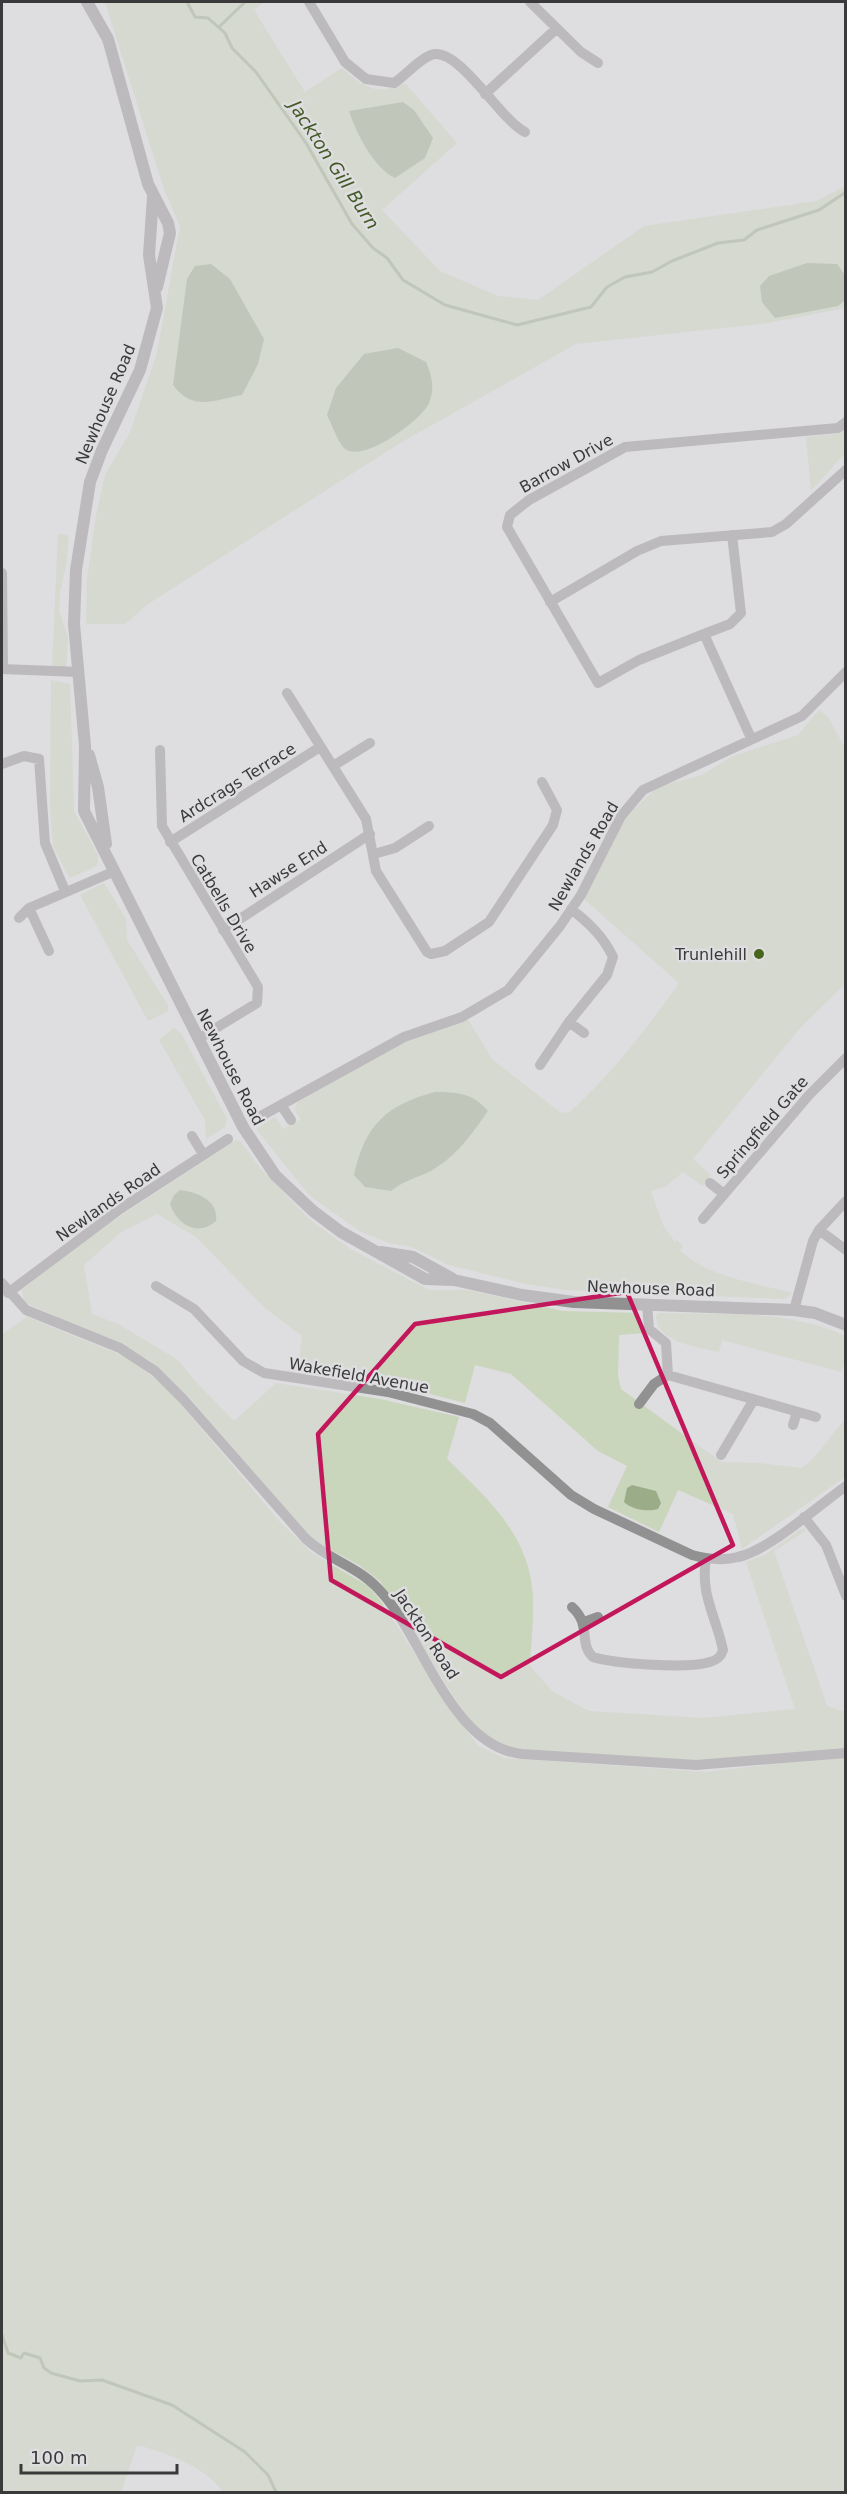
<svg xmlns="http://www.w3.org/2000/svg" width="847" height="2494" viewBox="0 0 847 2494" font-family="'DejaVu Sans',sans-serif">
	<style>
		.green { fill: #c9d6bb }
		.water { fill: #9bac89 }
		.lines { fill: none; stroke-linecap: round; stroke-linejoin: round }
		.stream { stroke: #9bac89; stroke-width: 3 }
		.minor { stroke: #929192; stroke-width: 10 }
		.tertiary { stroke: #929192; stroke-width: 12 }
		.marked { fill: none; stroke: #c2185b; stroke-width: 4.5; stroke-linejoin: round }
		.poi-dot { fill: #48661b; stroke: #dedde0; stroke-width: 2 }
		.labels { text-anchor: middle; stroke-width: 5; stroke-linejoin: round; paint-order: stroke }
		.street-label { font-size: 16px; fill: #3b3a3b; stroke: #dedde0 }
		.poi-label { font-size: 16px; fill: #3b3a3b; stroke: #dedde0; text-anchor: end }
		.water-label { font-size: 18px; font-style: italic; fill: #435a25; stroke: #dedde0 }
	</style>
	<rect width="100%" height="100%" fill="#dedde0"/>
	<path class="green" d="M105 2H264L254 10 305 92 342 68C364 88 376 96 405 83L457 143 382 210 440 271 498 296 538 300 644 226 817 201 845 186V308L768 323 576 344 400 443 148 604 125 624H86L87 580 96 515 105 475 130 432 157 353 180 226 164 189Z
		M845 430V453L811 491 806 437 837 434Z
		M58 534 69 535 66 566 60 592 59 611 68 638 66 669 52 668Z
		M51 680 70 684 74 811 98 855V863L95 867 70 878 53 847 50 807Z
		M819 710 828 717 845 748V984L800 1028 693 1159 711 1175 702 1186 683 1172 666 1186 651 1191 663 1225 675 1242 677 1240 683 1246 680 1250C707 1277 755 1283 792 1293L785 1299 566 1290 526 1284 449 1265 412 1247 389 1243 361 1232 309 1195 256 1129 275 1117 283 1129 301 1119 295 1111 297 1103 395 1046 467 1018 493 1060 561 1113 570 1112C612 1073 646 1030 679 983L584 899 623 819 658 787 702 775 733 756 798 735Z
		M104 883 126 919 127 940 168 1005V1011L148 1021 80 895Z
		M174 1028 181 1033 227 1119 225 1127 206 1139 205 1120 159 1040Z
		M236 1140 241 1142 260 1168 310 1220 350 1249 429 1290H468L563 1311 638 1313 640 1328 645 1333 619 1335 618 1376 621 1389 721 1462 759 1463 801 1468C819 1457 830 1435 845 1420V1477L742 1549 733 1514 678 1490 659 1532 608 1507 627 1466 598 1451 511 1374 475 1365 465 1403 395 1385 298 1369 302 1336 265 1308 196 1237 157 1214 121 1232 84 1265 92 1314 118 1324 178 1360 195 1381 234 1421 276 1383 380 1399 459 1417 447 1459C484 1495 526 1532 532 1587 535 1612 531 1640 530 1666L553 1692 589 1711 702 1718 795 1709 746 1562 765 1555 801 1529 807 1530 774 1551 827 1706 845 1712V1750L683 1761 519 1749 501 1744 474 1728 380 1581 359 1565 314 1541 189 1397 152 1362 118 1341 79 1327 24 1302 22 1290 87 1238Z
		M659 1313C721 1315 788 1309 845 1336V1361L841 1372 722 1340 719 1352C698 1347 657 1343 656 1316Z
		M27 1317 128 1358 168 1389 280 1522 312 1553 368 1586 380 1600 454 1714 478 1746 504 1758 706 1772 845 1756 846 2492H223C205 2466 167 2453 137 2445L121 2492H2V1334Z"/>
	<path class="water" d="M403 102 414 110 433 138 425 158 395 178C374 168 356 133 349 111Z
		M807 263 837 264 845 275V300L838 306 775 318 762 302 760 286 769 276Z
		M211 264 230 279 264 339 258 364 242 395C213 400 194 412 173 385L187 279 195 266Z
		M398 348 426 362C432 377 435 388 429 403 422 420 361 465 344 448 337 440 332 425 327 415L336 388 364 354Z
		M435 1092C457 1092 473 1093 488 1111 474 1131 459 1153 437 1167 423 1177 405 1179 391 1191L365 1187 354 1175C365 1125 386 1105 435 1092Z
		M180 1190C198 1192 219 1201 216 1221 198 1237 177 1225 170 1204L174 1195Z
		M632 1485 656 1491 661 1503 658 1509C648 1512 632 1510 624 1502L627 1488Z"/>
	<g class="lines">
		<path class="stream" d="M187 2 195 17 208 18 225 33 232 48 256 72 306 143 352 224 373 248 387 258 403 280 445 305 517 325 591 307 607 287 625 277 652 272 672 261 718 243 744 240 757 230 819 210 846 192
			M219 27 245 2
			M2 2335 8 2353 21 2358 24 2353 40 2358 44 2368 51 2373 80 2381 102 2380 172 2405 245 2452 268 2475 276 2492"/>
		<path class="minor" d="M309 2 345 62 366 79 394 83C406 75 418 60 431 55 458 45 500 120 525 132
			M530 2 581 52 598 63
			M485 94 556 29
			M2 573 3 669
			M550 602 637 551 661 541 772 532 786 524 846 470
			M704 634 730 624 741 613 732 535
			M2 669 79 672
			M287 693 366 819 376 871 427 952 431 954 445 951 489 922 553 825 557 810 542 782
			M751 738 704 634 639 660 598 683 507 527 510 515 529 500 625 447 838 428 846 422
			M160 750 162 826 258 987 257 1003 198 1039
			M2 764 24 756 39 759 45 843 65 891
			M333 766 370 743
			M170 842 320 747
			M374 854 395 848 429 826
			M29 908 49 951
			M19 918 29 908 115 871
			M223 930 370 834
			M569 1022 584 1033
			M540 1065 569 1022 607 975 613 957C603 936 589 923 571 909
			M281 1105 291 1120
			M261 1116 404 1037 462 1017 508 990 560 926 581 895 621 816 643 790 802 716 846 672
			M192 1136 203 1154
			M710 1183 724 1194
			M703 1219 809 1095 846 1058
			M819 1230 846 1250
			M2 1283 26 1310 120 1348 155 1371 184 1400 306 1539C331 1562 360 1566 383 1594 425 1642 452 1747 522 1754L696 1765 846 1753
			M156 1286 194 1309 243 1361 264 1373 388 1392 473 1414 490 1423 571 1495 594 1509 692 1555C707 1559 723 1561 738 1557 768 1551 819 1505 846 1486
			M8 1293 120 1209 228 1139
			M647 1304 649 1329 666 1343 668 1375 816 1417
			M794 1310 813 1241 819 1230 846 1201
			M639 1404 654 1384 668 1375
			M793 1425 797 1412
			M721 1455 753 1401
			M804 1517 826 1545 846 1596
			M572 1607C592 1625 578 1643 593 1657 616 1664 688 1669 710 1662 717 1660 721 1657 723 1650 716 1616 700 1595 706 1559
			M584 1622 598 1617"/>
		<path class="tertiary" d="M87 2 108 39 148 184 168 223 170 233 157 287
			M153 197 149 255 157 308 140 370 102 450 90 482 76 570 74 624 85 746 84 811 243 1127 275 1175 313 1211 341 1232 425 1279 454 1280 522 1295 574 1302 794 1310 815 1313 846 1325
			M89 755 98 787 106 844
			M381 1252 413 1257 453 1279"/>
	</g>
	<path d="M0 0H847V2494H0ZM627 1292 733 1545 501 1677 331 1580 318 1434 415 1324Z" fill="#dedde0" fill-opacity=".55" fill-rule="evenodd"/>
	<path class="marked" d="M627 1292 733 1545 501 1677 331 1580 318 1434 415 1324Z"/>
	<circle class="poi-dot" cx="759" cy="954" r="6"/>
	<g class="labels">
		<g class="street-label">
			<text transform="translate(105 404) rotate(-67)" y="6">Newhouse Road</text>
			<text transform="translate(566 463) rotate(-29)" y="6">Barrow Drive</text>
			<text transform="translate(237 782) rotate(-32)" y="6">Ardcrags Terrace</text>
			<text transform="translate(583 856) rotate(-60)" y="6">Newlands Road</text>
			<text transform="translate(288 869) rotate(-33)" y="6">Hawse End</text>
			<text transform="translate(224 903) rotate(59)" y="6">Catbells Drive</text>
			<text transform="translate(231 1067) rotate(63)" y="6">Newhouse Road</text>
			<text transform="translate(762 1127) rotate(-49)" y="6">Springfield Gate</text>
			<text transform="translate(108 1202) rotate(-35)" y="6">Newlands Road</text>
			<text transform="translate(651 1288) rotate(2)" y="6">Newhouse Road</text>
			<text transform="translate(359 1375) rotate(10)" y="6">Wakefield Avenue</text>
			<text transform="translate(427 1634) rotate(57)" y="6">Jackton Road</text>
		</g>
		<g class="poi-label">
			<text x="747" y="960">Trunlehill</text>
		</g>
		<g class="water-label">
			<text transform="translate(334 165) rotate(57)" y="6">Jackton Gill Burn</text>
		</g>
	</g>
	<rect width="847" height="2494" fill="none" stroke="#3b3a3b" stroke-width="6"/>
	<path d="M21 2464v9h156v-9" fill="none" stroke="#3b3a3b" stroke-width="3"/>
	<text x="30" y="2464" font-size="18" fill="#3b3a3b" stroke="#dedde0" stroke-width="4.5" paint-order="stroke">100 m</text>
</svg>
